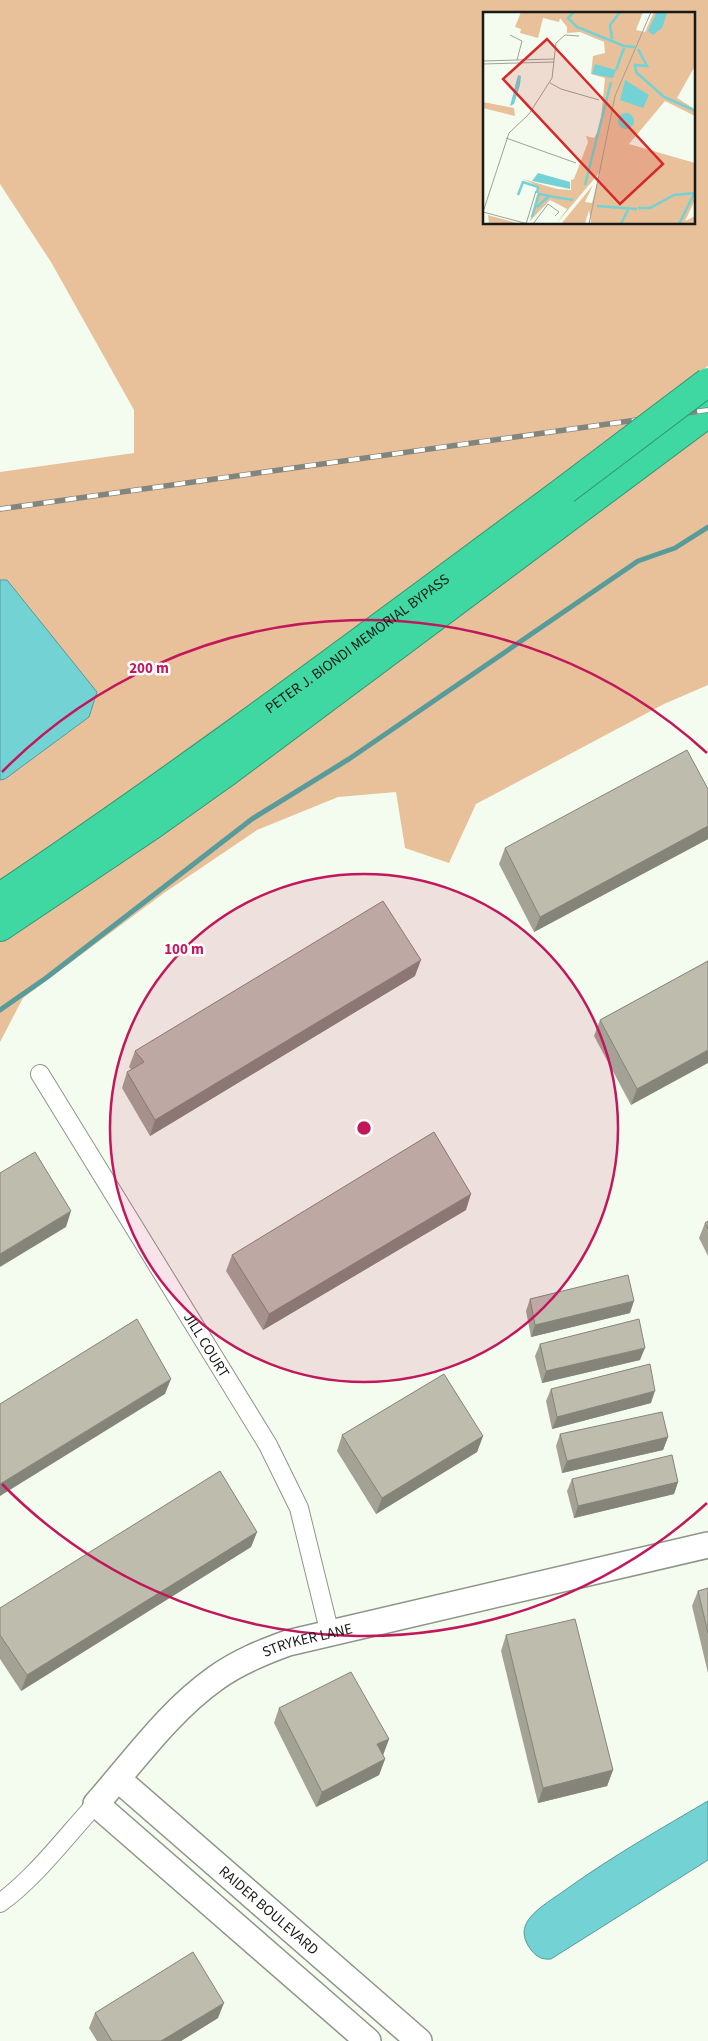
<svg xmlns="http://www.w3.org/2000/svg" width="708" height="2041" viewBox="0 0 708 2041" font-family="'Source Sans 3',sans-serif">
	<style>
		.green { fill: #e8c09a; fill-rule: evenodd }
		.water { fill: #73d2d4; stroke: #579b9b }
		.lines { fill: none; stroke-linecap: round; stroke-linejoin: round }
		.stream { stroke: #579b9b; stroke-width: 5 }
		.street-casing { stroke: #8e9589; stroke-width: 20 }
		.secondary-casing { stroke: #8e9589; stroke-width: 28 }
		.highway-casing { stroke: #329671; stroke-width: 30 }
		.street { stroke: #fff; stroke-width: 18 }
		.secondary { stroke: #fff; stroke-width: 25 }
		.highway { stroke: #40d8a2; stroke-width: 28 }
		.rail-casing { stroke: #81867d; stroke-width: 5.5 }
		.rail { stroke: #fff; stroke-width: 4; stroke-dasharray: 11; stroke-linecap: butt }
		.highway-bridge-casing { stroke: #329671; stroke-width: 30; stroke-linecap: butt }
		.highway-bridge { stroke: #40d8a2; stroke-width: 28 }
		.wall { fill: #a3a295 }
		.shaded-wall { fill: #858479 }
		.building { fill: #bebcad; stroke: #858479 }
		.ring { fill: none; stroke: #c2185b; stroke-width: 2.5 }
		.labels { text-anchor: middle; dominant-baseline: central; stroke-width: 5; stroke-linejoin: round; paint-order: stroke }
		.street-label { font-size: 15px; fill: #171a15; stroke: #fff }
		.inset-river { fill: none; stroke: #73d2d4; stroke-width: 2.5 }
		.inset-road { fill: none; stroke: #9ca298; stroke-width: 1 }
		.view { fill: #d62828; fill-opacity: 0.15; stroke: #d62828; stroke-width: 2.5 }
		.inset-edge { fill: none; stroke: #171a15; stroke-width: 2.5 }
		.centre { fill: #c2185b; stroke: #fff; stroke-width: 2.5 }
		.ring-label { font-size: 15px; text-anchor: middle; font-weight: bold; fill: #c2185b; stroke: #fff; stroke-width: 5; stroke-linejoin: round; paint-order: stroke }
	</style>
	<rect width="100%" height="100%" fill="#f4fcef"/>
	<path class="green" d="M0 0H708V366L605 443 708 429V685L664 704 476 804 449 863 405 848 396 792 338 797 257 830 164 893 23 998 0 1042V472L134 453V410L51 262 0 184ZM484 14H694V224H484Z"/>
	<g class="water">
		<polygon points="0,580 7,580 97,692 89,717 5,779 0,780"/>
		<path d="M708 1801V1860L551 1959C541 1960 535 1956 529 1947 523 1938 522 1928 529 1919 538 1907 556 1897 568 1888 613 1856 660 1829 708 1801Z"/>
	</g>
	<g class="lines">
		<polyline class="stream" points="0,1010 46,978 252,819 349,759 638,561 675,548 708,527"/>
		<defs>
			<g id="street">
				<path id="s1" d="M40 1074 268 1445 299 1508 330 1634"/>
				<path d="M0 1903C37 1876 65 1837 96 1804"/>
			</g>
			<g id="secondary">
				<path id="s2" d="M118 1779 419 2041"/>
				<path id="s3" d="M368 2041 96 1804C133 1762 169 1711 216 1678 238 1662 263 1652 288 1643L708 1545"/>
			</g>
			<g id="highway">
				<path id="s4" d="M0 897C193 768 378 628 565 490"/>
				<polyline points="0,927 152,825 228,771 708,413"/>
			</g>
		</defs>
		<use href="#street" class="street-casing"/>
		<use href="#secondary" class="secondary-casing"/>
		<use href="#highway" class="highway-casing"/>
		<use href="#street" class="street"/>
		<use href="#secondary" class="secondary"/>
		<use href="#highway" class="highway"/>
		<defs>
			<polyline id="rail" points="0,509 708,410"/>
		</defs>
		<use href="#rail" class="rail-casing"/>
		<use href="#rail" class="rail"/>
		<defs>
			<polyline id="highway-bridge" points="565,490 708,382"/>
		</defs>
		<use href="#highway-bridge" class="highway-bridge-casing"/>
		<use href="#highway-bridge" class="highway-bridge"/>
	</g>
	<g class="wall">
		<polygon points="708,789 708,839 534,932 499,864 505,848"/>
		<polygon points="708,961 631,1105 594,1036 600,1020"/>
		<polygon points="415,976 150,1136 122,1088 127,1072 132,1070 129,1067 135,1051"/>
		<polygon points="466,1210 263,1330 226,1271 232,1255"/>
		<polygon points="708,1221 708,1256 699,1238 705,1223"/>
		<polygon points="530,1299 630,1313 531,1337 526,1311"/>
		<polygon points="540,1344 640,1360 542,1383 535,1356"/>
		<polygon points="551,1389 651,1403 552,1429 546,1401"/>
		<polygon points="560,1434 668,1437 663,1450 562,1473 556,1446"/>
		<polygon points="342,1435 483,1436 477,1452 376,1514 337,1451"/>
		<polygon points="572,1479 678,1482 674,1494 574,1518 567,1491"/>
		<polygon points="257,1532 251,1547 21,1691 0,1659 0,1608"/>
		<polygon points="708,1588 708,1673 692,1606 698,1591"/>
		<polygon points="506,1635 613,1770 607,1786 538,1803 501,1651"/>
		<polygon points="279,1708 389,1739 383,1755 385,1759 379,1775 316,1807 274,1723"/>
		<polygon points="95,2013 218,2018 181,2041 97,2041 89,2028"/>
	</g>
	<g class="shaded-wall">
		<polygon points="708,826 708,839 534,932 540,917"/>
		<polygon points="421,960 415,976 150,1136 155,1120"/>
		<polygon points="708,1050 708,1063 631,1105 637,1089"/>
		<polygon points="471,1194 466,1210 263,1330 269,1314"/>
		<polygon points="71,1211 66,1227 0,1267 0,1254"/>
		<polygon points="634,1301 630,1313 531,1337 535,1325"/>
		<polygon points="645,1348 640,1360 542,1383 546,1371"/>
		<polygon points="171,1379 165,1394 0,1496 0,1484"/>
		<polygon points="655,1391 651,1403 552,1429 557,1417"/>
		<polygon points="483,1436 477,1452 376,1514 382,1498"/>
		<polygon points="668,1437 663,1450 562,1473 567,1461"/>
		<polygon points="678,1482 674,1494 574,1518 578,1506"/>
		<polygon points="257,1532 251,1547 21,1691 27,1675"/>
		<polygon points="389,1739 383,1755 371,1760 377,1744"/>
		<polygon points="385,1759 379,1775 316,1807 322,1792"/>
		<polygon points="613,1770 607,1786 538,1803 543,1788"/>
		<polygon points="224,2003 218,2018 181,2041 161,2041"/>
	</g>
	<g class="building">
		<polygon points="687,750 708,789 708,826 540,917 505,848"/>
		<polygon points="383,901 421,960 155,1120 127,1072 144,1062 135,1051"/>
		<polygon points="708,961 708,1050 637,1089 600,1020"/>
		<polygon points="434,1132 471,1194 269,1314 232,1255"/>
		<polygon points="35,1152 71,1211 0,1254 0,1173"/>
		<polygon points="708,1221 708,1229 705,1223"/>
		<polygon points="628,1275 634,1301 535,1325 530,1299"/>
		<polygon points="137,1319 171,1379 0,1484 0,1404"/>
		<polygon points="639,1319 645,1348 546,1371 540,1344"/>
		<polygon points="650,1364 655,1391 557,1417 551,1389"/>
		<polygon points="444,1374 483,1436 382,1498 342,1435"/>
		<polygon points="662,1412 668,1437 567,1461 560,1434"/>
		<polygon points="672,1455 678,1482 578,1506 572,1479"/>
		<polygon points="220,1471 257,1532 27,1675 0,1635 0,1608"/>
		<polygon points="708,1588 708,1633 698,1591"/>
		<polygon points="575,1619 613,1770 543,1788 506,1635"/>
		<polygon points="351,1672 389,1739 377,1744 385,1759 322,1792 279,1708"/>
		<polygon points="193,1952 224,2003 161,2041 112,2041 95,2013"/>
	</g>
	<circle cx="364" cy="1128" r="254" fill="#c2185b" fill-opacity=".12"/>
	<g class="ring">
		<circle cx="364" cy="1128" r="254"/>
		<path d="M707 1503A508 508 0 0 1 2 1484M2 772A508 508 0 0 1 707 753"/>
	</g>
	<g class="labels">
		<g class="street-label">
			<text stroke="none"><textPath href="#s4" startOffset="438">PETER J. BIONDI MEMORIAL BYPASS</textPath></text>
			<text stroke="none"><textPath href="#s1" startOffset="318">JILL COURT</textPath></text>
			<text stroke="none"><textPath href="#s3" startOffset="635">STRYKER LANE</textPath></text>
			<text stroke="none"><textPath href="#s2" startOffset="200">RAIDER BOULEVARD</textPath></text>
		</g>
	</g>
	<g transform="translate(483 12)">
		<rect width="212" height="212" fill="#f4fcef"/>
		<path d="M38 0H160L153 18 162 20 171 0H212V54L194 86 210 96 212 104 182 89 146 132 212 151V188L202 209 212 204V212H108L106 198 102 212H78L110 173 102 190 109 191 117 160 73 212 84 197 67 188 47 209 56 175 40 167 74 177 88 178V168L91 167 105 130 103 124 111 126 117 116 122 66 108 62 110 44 122 41 121 30 97 20 84 21V15L77 6 76 10 60 6 55 26 37 21 38 17 32 15ZM0 90 31 96 32 104 0 96ZM5 203 8 204 38 212H6Z" fill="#e8c09a"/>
		<path d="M174 0 184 1 179 16 170 23 165 19ZM112 52 133 58 130 66 109 62ZM35 63 38 64 37 73 31 92 27 94ZM142 68 166 83 160 96 137 88ZM135 109a8 8 0 1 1 16 0a8 8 0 1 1-16 0ZM55 161 87 170V177L49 169Z" fill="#73d2d4"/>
		<path class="inset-river" d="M91 0 85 6 94 15 141 34 152 35M129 27 127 13 137 0M155 37 164 54 152 53 153 60 181 85 213 99M133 58 141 36M102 173 128 70M35 183 40 170 55 175 54 181M114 194 154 197M54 195 66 184 90 188M155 196H167L191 183 213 181M49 205 56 182 66 184M138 212 145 198M196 212 211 182"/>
		<path class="inset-road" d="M27 23 39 29 34 48M0 49 71 47M0 52 71 50M67 71 78 77 116 88M23 126 93 151M0 200 26 121 46 102 69 66 73 31 82 23 96 24M0 200 45 212M43 212 53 179M50 212 65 192 76 200 72 204M106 212 132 84 168 0"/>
		<path class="view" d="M64 27 180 152 137 192 20 67Z"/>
		<rect width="212" height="212" class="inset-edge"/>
	</g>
	<circle cx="364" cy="1128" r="8" class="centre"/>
	<g class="ring-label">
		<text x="149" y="673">200 m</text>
		<text x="184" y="954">100 m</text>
	</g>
</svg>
